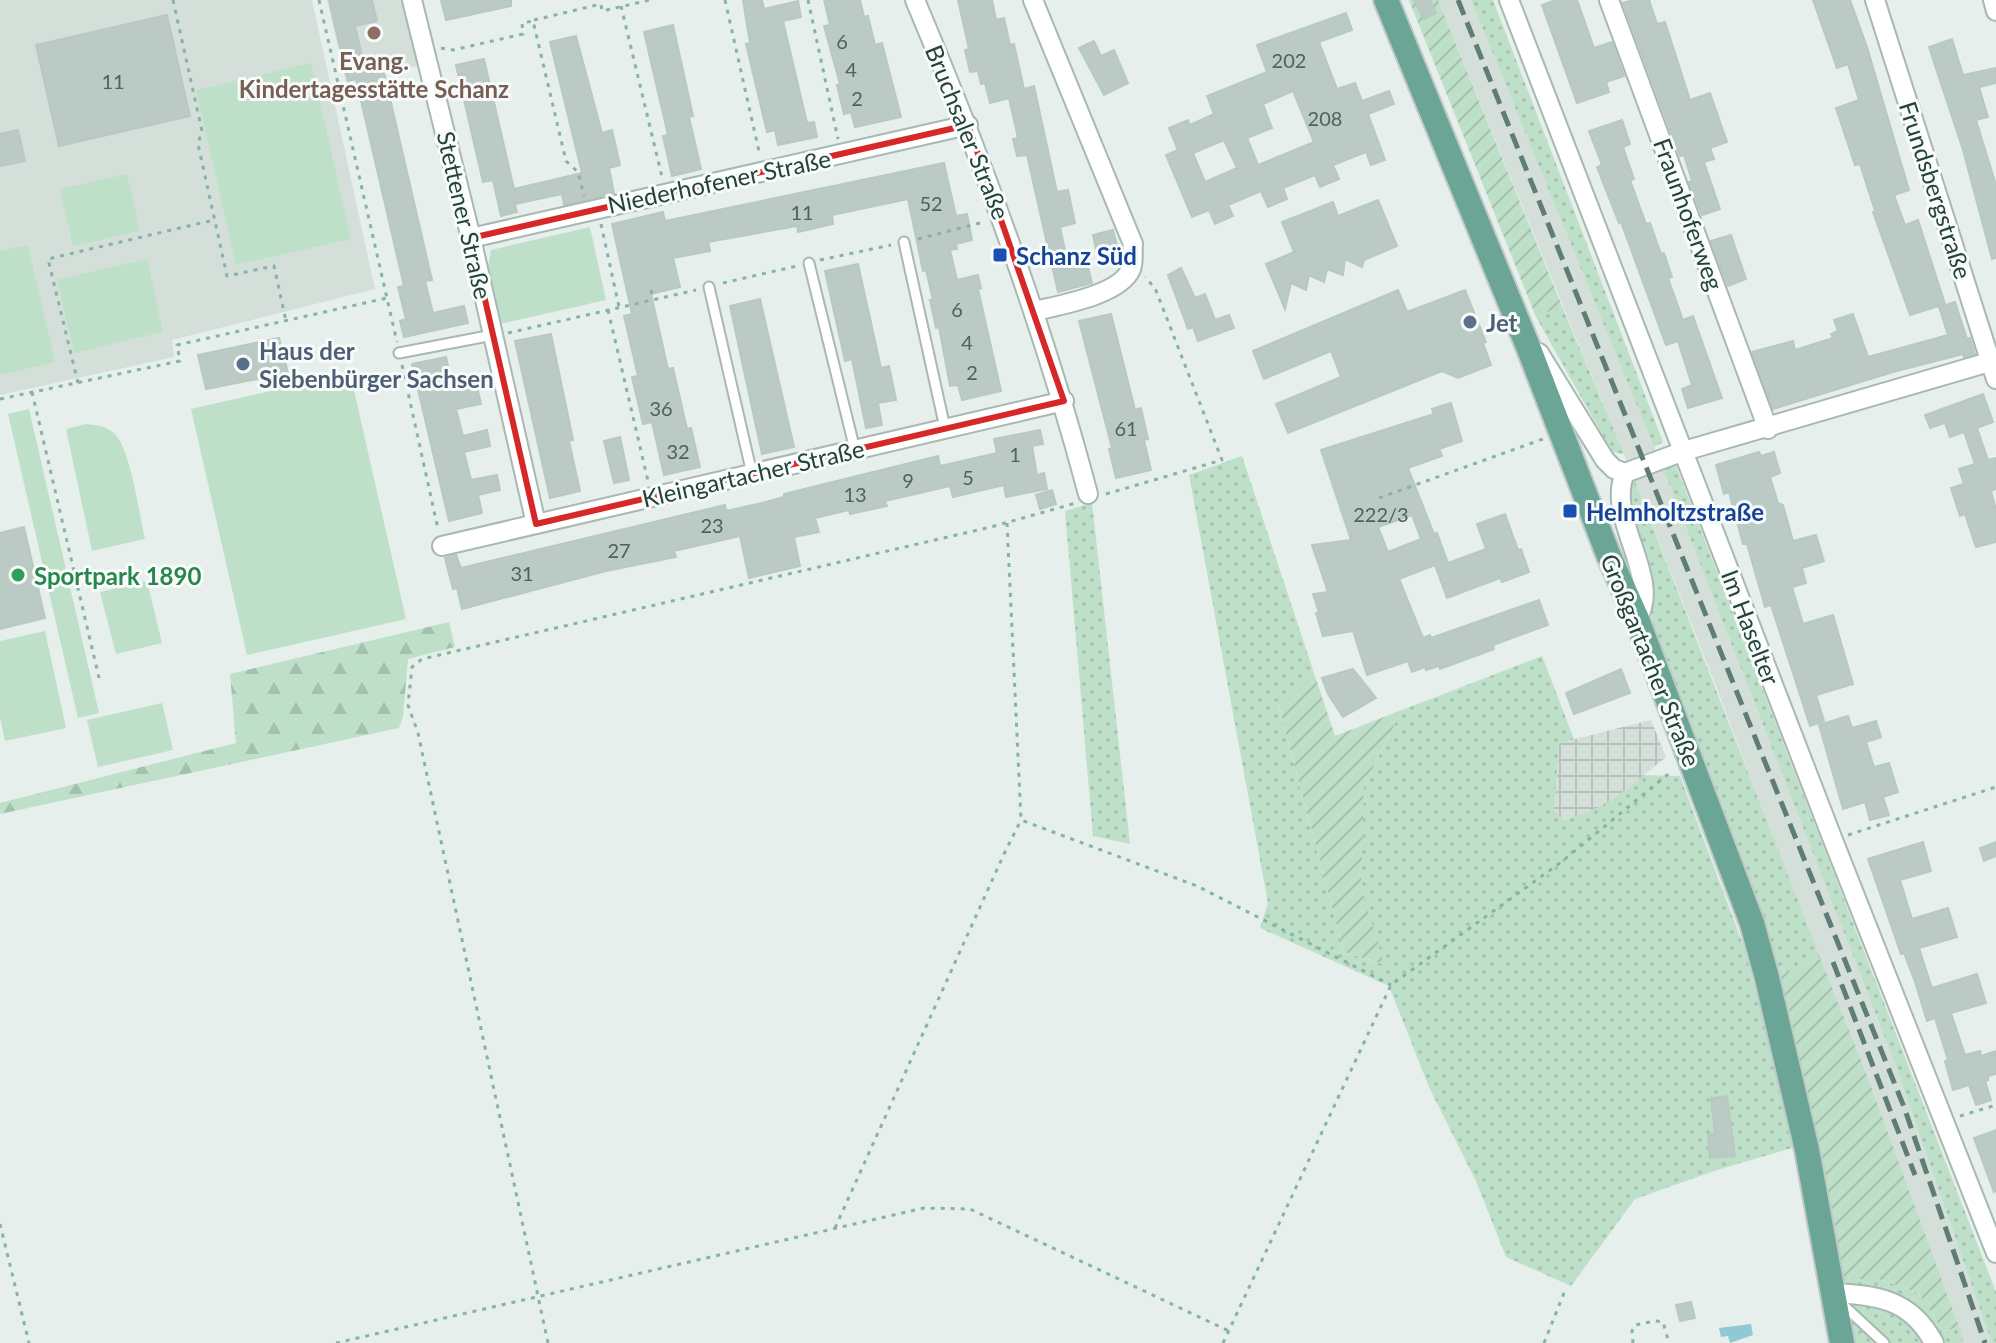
<svg xmlns="http://www.w3.org/2000/svg" width="1996" height="1343" viewBox="0 0 1996 1343" font-family="Lato,sans-serif">
	<style>
		.built { fill: #d4dfda }
		.industrial { fill: url(#industrial-grid) }
		.grass { fill: url(#grass-dots) }
		.forest { fill: url(#forest-firs) }
		.park { fill: #bfe0c8 }
		.garden { fill: url(#garden-furrows) }
		.water { fill: #8ec9d4 }
		.building { fill: #bbcac4; stroke: #b8c9c2; stroke-width: 2; fill-rule: evenodd }
		.lines { fill: none; stroke-linecap: round; stroke-linejoin: round }
		.service-casing { stroke: #a8b8b2; stroke-width: 13 }
		.minor-casing { stroke: #a8b8b2; stroke-width: 22 }
		.primary-casing { stroke: #c2cac8; stroke-width: 28 }
		.path { stroke: #86b3a5; stroke-width: 3; stroke-dasharray: 4 6; stroke-linecap: butt }
		.service { stroke: #fff; stroke-width: 9 }
		.minor { stroke: #fff; stroke-width: 18 }
		.primary { stroke: #6aa596; stroke-width: 24 }
		.rail { stroke: #5f7d75; stroke-width: 5; stroke-dasharray: 16 8; stroke-linecap: butt }
		.marked { fill: none; stroke: #d62828; stroke-width: 6; stroke-linejoin: round }
		.education-dot { fill: #8d6e63; stroke: #f7fbf9; stroke-width: 3 }
		.transit-dot { fill: #1a4fb4; stroke: #f7fbf9; stroke-width: 3 }
		.service-dot { fill: #5c6f8a; stroke: #f7fbf9; stroke-width: 3 }
		.leisure-dot { fill: #2e9e5b; stroke: #f7fbf9; stroke-width: 3 }
		.labels { text-anchor: middle; dominant-baseline: central; stroke-width: 6; stroke-linejoin: round; paint-order: stroke }
		.number-label { font-size: 20px; fill: #4a645c }
		.education-label { font-size: 24px; font-weight: bold; fill: #785e54; stroke: #f7fbf9 }
		.street-label { font-size: 24px; fill: #24423a; stroke: #f7fbf9 }
		.transit-label { font-size: 24px; font-weight: bold; fill: #164399; stroke: #f7fbf9; text-anchor: start }
		.service-label { font-size: 24px; font-weight: bold; fill: #4e5e75; stroke: #f7fbf9; text-anchor: start }
		.leisure-label { font-size: 24px; font-weight: bold; fill: #27864d; stroke: #f7fbf9; text-anchor: start }
	</style>
	<defs>
		<pattern id="industrial-grid" width="8" height="8" patternUnits="userSpaceOnUse" patternTransform="scale(2)"><rect width="8" height="8" fill="#d4dfda"/><path d="M0 4h8M4 0v8" fill="none" stroke="#b6c1bc"/></pattern>
		<pattern id="grass-dots" width="8" height="8" patternUnits="userSpaceOnUse" patternTransform="scale(2)"><rect width="8" height="8" fill="#bfe0c8"/><path d="M2 2h.1M6 6h.1" fill="none" stroke="#a4c1ad" stroke-width="1.8" stroke-linecap="round"/></pattern>
		<pattern id="forest-firs" width="22" height="20" patternUnits="userSpaceOnUse" patternTransform="scale(2)"><rect width="22" height="20" fill="#bfe0c8"/><path d="M5 1l3.5 6h-7zM16 11l3.5 6h-7z" fill="#a4c1ad"/></pattern>
		<pattern id="garden-furrows" width="10" height="10" patternUnits="userSpaceOnUse" patternTransform="scale(2)"><rect width="10" height="10" fill="#bfe0c8"/><path d="M-1 1l2-2M0 10L10 0M9 11l2-2" fill="none" stroke="#a4c1ad"/></pattern>
	</defs>
	<rect width="100%" height="100%" fill="#e6efeb"/>
	<g class="built">
		<polygon points="0,0 312,0 375,289 172,340 174,357 0,395"/>
		<polygon points="327,0 406,0 421,65 346,82"/>
		<polygon points="1438,0 1471,0 1662,466 1894,1061 1992,1343 1964,1343 1863,1065 1800,911 1719,694 1634,479"/>
	</g>
	<polygon class="industrial" points="1651,720 1666,757 1619,796 1595,811 1563,820 1554,810 1559,743"/>
	<g class="grass">
		<polygon points="1471,0 1493,0 1663,442 1654,447"/>
		<polygon points="1562,306 1624,454 1612,452 1536,317"/>
		<path d="M1242 456 1313 670 1278 704 1344 952 1383 964 1360 886 1364 785 1402 710 1542 656 1574 739 1559 744 1554 810 1563 820C1601 809 1614 800 1644 775L1680 776 1745 950 1786 1109 1792 1148 1717 1170 1635 1199 1571 1286 1506 1257 1476 1181 1429 1087 1389 986 1260 928 1268 903 1189 475Z"/>
		<polygon points="1662,466 1676,466 1996,1292 1996,1343 1992,1343 1894,1061"/>
		<polygon points="1634,479 1820,958 1778,976 1745,867 1658,643 1625,498 1627,483"/>
		<polygon points="1092,503 1130,844 1093,836 1065,511"/>
		<polygon points="1841,1279 1879,1279 1918,1293 1943,1331 1959,1327 1964,1343 1851,1343"/>
	</g>
	<polygon class="forest" points="449,622 455,647 408,659 403,717 399,728 0,814 0,803 236,743 230,674"/>
	<g class="park">
		<polygon points="311,63 351,239 236,265 196,90"/>
		<polygon points="127,174 140,231 73,246 60,189"/>
		<polygon points="590,227 606,300 500,324 488,268 491,250"/>
		<polygon points="28,245 55,362 0,375 0,251"/>
		<polygon points="147,259 163,332 74,353 57,280"/>
		<polygon points="350,373 406,619 247,655 191,409"/>
		<polygon points="29,409 99,713 78,718 8,414"/>
		<path d="M86 424C96 425 107 426 115 434 131 452 139 513 145 539L92 551 66 429Z"/>
		<polygon points="147,581 162,643 116,654 100,592"/>
		<polygon points="45,631 66,728 5,741 0,717 0,641"/>
		<polygon points="162,703 173,750 98,767 87,720"/>
	</g>
	<g class="garden">
		<polygon points="1409,0 1438,0 1562,306 1536,317"/>
		<polygon points="1313,670 1335,736 1402,710 1364,785 1361,886 1384,964 1344,952 1278,703"/>
		<polygon points="1820,958 1863,1065 1959,1327 1943,1331 1918,1293 1879,1279 1841,1279 1814,1124 1778,976"/>
	</g>
	<polygon class="water" points="1751,1324 1753,1335 1730,1343 1728,1336 1721,1337 1719,1328"/>
	<g class="building">
		<polygon points="329,0 372,0 377,21 355,26 365,68 382,64 432,280 425,281 433,313 464,306 468,323 404,337 400,321 406,319 398,287 404,286 356,79 348,81"/>
		<polygon points="441,0 511,0 511,6 446,20"/>
		<polygon points="743,0 762,0 764,9 798,1 801,17 783,21 807,123 814,122 817,137 778,145 775,130 767,132 746,44 750,43"/>
		<polygon points="824,0 860,0 864,17 868,16 875,45 882,43 901,117 855,127 851,112 844,114 837,85 840,84 824,26 830,25"/>
		<polygon points="958,0 992,0 996,20 1004,18 1010,45 1014,44 1024,89 1034,86 1057,192 1068,190 1075,223 1060,227 1066,255 1084,250 1092,283 1058,292 1027,155 1017,156 1013,139 1018,138 1009,98 990,103 985,83 981,84 978,71 970,72 965,50 969,49"/>
		<polygon points="1414,0 1430,0 1436,13 1424,19"/>
		<polygon points="1556,0 1577,0 1594,48 1612,42 1624,76 1606,82 1609,92 1577,103 1542,5"/>
		<polygon points="1633,0 1649,0 1657,24 1665,22 1690,100 1710,93 1727,142 1710,148 1714,159 1704,162 1720,209 1702,215 1689,182 1692,181 1684,155 1680,156 1623,3"/>
		<polygon points="1813,0 1850,0 1867,47 1909,190 1894,195 1905,225 1918,220 1945,304 1910,315 1873,212 1875,211 1860,164 1855,165 1836,108 1859,100 1854,84 1848,64 1837,68"/>
		<path d="M1346 13 1352 30 1319 42 1337 89 1355 83 1362 101 1389 91 1394 104 1368 114 1385 160 1371 165 1366 152 1333 165 1339 179 1320 187 1315 175 1283 188 1287 199 1268 207 1261 191 1228 205 1233 216 1215 224 1209 210 1192 217 1166 155 1178 150 1169 128 1188 120 1190 125 1214 114 1207 96 1267 72 1257 45ZM1293 91 1314 142 1258 165 1247 138 1272 128 1263 104ZM1224 140 1237 168 1205 182 1193 153Z"/>
		<polygon points="167,15 190,116 59,146 36,45"/>
		<polygon points="673,25 693,116 689,117 701,169 672,176 663,136 668,135 644,32"/>
		<polygon points="576,36 602,133 612,130 620,165 609,168 614,193 564,205 562,194 515,204 517,212 501,216 493,180 483,182 456,65 484,59 514,189 582,173 550,42"/>
		<polygon points="1952,39 1963,75 1996,68 1996,83 1979,87 1988,117 1976,120 1996,185 1996,258 1992,259 1963,150 1929,47"/>
		<polygon points="1094,41 1101,56 1114,50 1128,83 1104,95 1079,48"/>
		<polygon points="1622,120 1630,144 1623,147 1634,179 1630,180 1646,224 1650,223 1661,254 1664,253 1672,277 1668,278 1683,320 1693,316 1722,398 1688,408 1682,389 1692,385 1678,341 1666,345 1621,222 1619,223 1597,167 1602,165 1589,131"/>
		<polygon points="18,130 25,161 0,166 0,134"/>
		<polygon points="944,163 956,216 967,214 972,240 956,244 957,249 950,250 957,280 978,275 981,288 978,289 1001,391 962,400 958,385 950,386 939,327 936,328 930,300 933,300 926,270 923,271 908,199 832,215 833,224 798,232 797,226 708,242 710,251 673,258 680,287 651,294 668,369 673,368 687,429 691,428 700,467 664,475 652,422 643,424 632,377 638,376 624,316 632,314 612,224 663,212 665,221"/>
		<polygon points="1378,200 1397,246 1364,260 1362,267 1345,259 1343,275 1327,269 1324,282 1309,275 1306,290 1291,283 1285,309 1266,264 1294,252 1282,222 1333,202 1338,216"/>
		<polygon points="1113,230 1117,245 1096,250 1093,235"/>
		<polygon points="1731,235 1746,279 1728,286 1711,241"/>
		<polygon points="858,264 881,368 889,366 896,400 878,403 882,425 866,428 852,359 845,361 825,271"/>
		<polygon points="1181,268 1195,298 1205,294 1215,320 1229,315 1234,328 1198,341 1193,327 1188,329 1168,275"/>
		<polygon points="1398,290 1407,312 1465,290 1486,342 1483,343 1491,365 1458,378 1442,371 1288,433 1276,404 1341,377 1331,351 1264,379 1253,351"/>
		<polygon points="760,299 794,447 762,454 730,306"/>
		<polygon points="1955,302 1967,339 1970,338 1975,354 1964,357 1963,354 1893,372 1773,409 1752,352 1793,341 1795,350 1833,338 1831,334 1838,331 1834,320 1853,314 1868,357 1948,335 1939,307"/>
		<polygon points="1111,314 1135,410 1141,408 1148,439 1144,440 1151,470 1116,478 1109,449 1112,448 1079,321"/>
		<polygon points="551,334 573,440 569,441 580,491 550,498 515,341"/>
		<polygon points="279,338 288,373 206,389 198,355"/>
		<polygon points="446,357 454,392 477,387 481,404 456,409 463,436 487,430 490,446 464,452 471,480 497,475 500,490 478,495 482,513 449,521 412,364"/>
		<polygon points="1983,394 1993,422 1977,428 1988,460 1996,458 1996,489 1991,491 1996,509 1996,542 1976,547 1965,514 1960,516 1951,488 1964,484 1959,469 1975,464 1964,432 1950,437 1945,423 1930,428 1925,415"/>
		<path d="M1451 403 1462 441 1439 449 1442 456 1408 468 1434 534 1437 533 1448 563 1486 549 1477 524 1505 514 1518 550 1521 549 1529 572 1502 582 1500 578 1447 598 1435 565 1399 579 1423 638 1430 635 1431 638 1539 600 1548 625 1493 645 1494 649 1440 669 1439 666 1426 670 1425 667 1412 672 1408 661 1367 675 1353 631 1323 636 1316 613 1319 612 1313 594 1328 592 1312 545 1351 540 1321 450 1434 414 1432 409ZM1412 515 1421 539 1388 552 1378 527Z"/>
		<polygon points="1040,430 1043,444 1032,446 1037,475 1044,473 1047,489 1006,497 1004,485 953,497 950,486 885,501 887,506 850,514 849,510 815,518 819,532 794,537 800,566 749,578 740,536 674,551 676,557 606,571 462,609 457,588 453,589 445,558 456,555 461,568 725,505 726,511 762,503 784,497 784,494 938,456 940,466 997,453 994,439"/>
		<polygon points="620,437 629,480 614,483 604,441"/>
		<polygon points="1759,452 1761,456 1774,452 1780,473 1770,477 1778,503 1783,505 1793,541 1816,535 1824,561 1802,568 1806,583 1792,587 1803,624 1833,615 1853,684 1816,695 1824,721 1810,726 1771,605 1765,607 1747,544 1743,544 1729,492 1724,494 1716,465"/>
		<polygon points="1052,490 1056,504 1040,509 1036,495"/>
		<polygon points="24,527 45,618 0,629 0,533"/>
		<polygon points="1353,669 1376,698 1343,717 1328,694 1322,678"/>
		<polygon points="1621,669 1630,693 1574,714 1566,693"/>
		<polygon points="1848,716 1852,728 1876,721 1881,737 1866,742 1874,767 1889,763 1898,792 1883,797 1889,815 1870,820 1865,802 1843,809 1819,725"/>
		<polygon points="1923,842 1931,871 1900,880 1912,919 1948,908 1957,937 1919,948 1932,988 1977,974 1986,1003 1951,1013 1965,1055 1980,1051 1981,1056 1996,1051 1996,1074 1988,1076 1988,1080 1985,1081 1991,1100 1976,1105 1969,1085 1953,1090 1945,1061 1948,1060 1935,1018 1927,1021 1915,982 1904,953 1901,954 1868,859"/>
		<polygon points="1996,842 1996,856 1984,861 1980,848"/>
		<polygon points="1727,1096 1735,1156 1710,1158 1708,1135 1715,1134 1711,1098"/>
		<polygon points="1996,1130 1996,1191 1994,1192 1974,1138"/>
		<polygon points="1691,1302 1695,1318 1680,1321 1676,1305"/>
	</g>
	<g class="lines">
		<defs>
			<g id="service">
				<polyline points="904,242 945,428"/>
				<polyline points="809,263 855,450"/>
				<polyline points="709,287 752,474"/>
				<polyline points="399,353 493,335"/>
				<polyline points="1840,1302 1884,1343"/>
			</g>
			<g id="minor">
				<polyline points="412,0 471,238 536,524"/>
				<path d="M915 0C983 161 1043 324 1088 494"/>
				<path d="M1033 0 1133 244C1132 252 1134 263 1131 269 1120 295 1060 305 1035 311"/>
				<polyline points="1509,0 1833,840 1996,1253"/>
				<polyline points="1609,0 1768,429"/>
				<polyline points="1875,0 1996,379"/>
				<polyline points="1993,0 1996,11"/>
				<polyline points="471,238 968,125"/>
				<polyline points="1539,353 1605,460 1614,469 1625,473 1684,451 1996,360"/>
				<path d="M1625 473C1605 519 1663 578 1637 619"/>
				<polyline points="442,546 1064,401"/>
				<path d="M1831 1293C1877 1295 1911 1299 1934 1343"/>
			</g>
			<polyline id="primary" points="1386,0 1529,349 1608,554 1637,619 1752,923 1767,978 1807,1150 1842,1343"/>
		</defs>
		<use href="#service" class="service-casing"/>
		<use href="#minor" class="minor-casing"/>
		<use href="#primary" class="primary-casing"/>
		<g class="path">
			<polyline points="173,0 202,131 198,144 227,276 274,266 286,321"/>
			<polyline points="319,0 397,342"/>
			<polyline points="725,0 760,156"/>
			<polyline points="808,0 838,139"/>
			<polyline points="621,6 662,177"/>
			<polyline points="534,20 601,4 602,11 650,0"/>
			<polyline points="441,48 453,50 523,34 522,23 533,21 566,161 578,172 584,196"/>
			<polyline points="601,224 619,307"/>
			<polyline points="918,239 984,222"/>
			<polyline points="820,260 891,245"/>
			<polyline points="723,283 797,266"/>
			<polyline points="651,290 653,299"/>
			<polyline points="608,310 648,481"/>
			<polyline points="508,333 696,290"/>
			<polyline points="402,365 438,529"/>
			<polyline points="78,383 48,259 214,220"/>
			<polyline points="32,392 99,678"/>
			<polyline points="0,399 180,361 177,345 387,298"/>
			<polyline points="1106,494 1222,460 1155,288 1145,277"/>
			<polyline points="1379,498 1543,439"/>
			<polyline points="1007,523 1021,820 1197,886 1391,985"/>
			<polyline points="1848,835 1996,787"/>
			<polyline points="1960,1116 1996,1105"/>
			<polyline points="0,1224 29,1343"/>
			<polyline points="835,1228 1004,854 1021,820"/>
			<polyline points="336,1343 924,1208 970,1209 1229,1331"/>
			<polyline points="548,1343 418,733 408,705 412,667 422,659 991,527 1076,503"/>
			<polyline points="1223,1343 1391,985 1560,863 1672,771"/>
			<polyline points="1544,1343 1566,1288"/>
			<polyline points="1633,1343 1632,1331 1635,1325 1655,1321 1663,1322 1669,1343"/>
		</g>
		<use href="#service" class="service"/>
		<use href="#minor" class="minor"/>
		<use href="#primary" class="primary"/>
		<g class="rail">
			<polyline points="1458,0 1904,1107 1985,1343"/>
			<polyline points="1833,962 1915,1175"/>
		</g>
	</g>
	<path class="marked" d="M968 125 1064 401 536 524 471 238Z"/>
	<circle class="education-dot" cx="374" cy="33" r="8"/>
	<g class="transit-dot">
		<rect x="992" y="247" width="16" height="16" rx="4"/>
		<rect x="1562" y="503" width="16" height="16" rx="4"/>
	</g>
	<g class="service-dot">
		<circle cx="1470" cy="322" r="8"/>
		<circle cx="243" cy="364" r="8"/>
	</g>
	<circle class="leisure-dot" cx="18" cy="575" r="8"/>
	<g class="labels">
		<g class="number-label">
			<text x="842" y="41">6</text>
			<text x="1289" y="60">202</text>
			<text x="851" y="69">4</text>
			<text x="113" y="81">11</text>
			<text x="857" y="98">2</text>
			<text x="1325" y="118">208</text>
			<text x="931" y="203">52</text>
			<text x="802" y="212">11</text>
			<text x="957" y="309">6</text>
			<text x="967" y="342">4</text>
			<text x="972" y="372">2</text>
			<text x="661" y="408">36</text>
			<text x="1126" y="428">61</text>
			<text x="678" y="451">32</text>
			<text x="1015" y="454">1</text>
			<text x="968" y="477">5</text>
			<text x="908" y="480">9</text>
			<text x="855" y="494">13</text>
			<text x="1381" y="514">222/3</text>
			<text x="712" y="525">23</text>
			<text x="619" y="550">27</text>
			<text x="522" y="573">31</text>
		</g>
		<g class="education-label">
			<text x="374" y="60">Evang.<tspan x="374" dy="28">Kindertagesstätte Schanz</tspan></text>
		</g>
		<g class="street-label">
			<text transform="translate(968 132) rotate(68)">Bruchsaler Straße</text>
			<text transform="translate(719 181) rotate(-12)">Niederhofener Straße</text>
			<text transform="translate(1936 190) rotate(72)">Frundsbergstraße</text>
			<text transform="translate(1689 214) rotate(70)">Fraunhoferweg</text>
			<text transform="translate(465 215) rotate(77)">Stettener Straße</text>
			<text transform="translate(753 473) rotate(-13)">Kleingartacher Straße</text>
			<text transform="translate(1751 627) rotate(69)">Im Haselter</text>
			<text transform="translate(1651 660) rotate(68)">Großgartacher Straße</text>
		</g>
		<g class="transit-label">
			<text x="1016" y="255">Schanz Süd</text>
			<text x="1586" y="511">Helmholtzstraße</text>
		</g>
		<g class="service-label">
			<text x="1486" y="322">Jet</text>
			<text x="259" y="350">Haus der<tspan x="259" dy="28">Siebenbürger Sachsen</tspan></text>
		</g>
		<g class="leisure-label">
			<text x="34" y="575">Sportpark 1890</text>
		</g>
	</g>
</svg>
